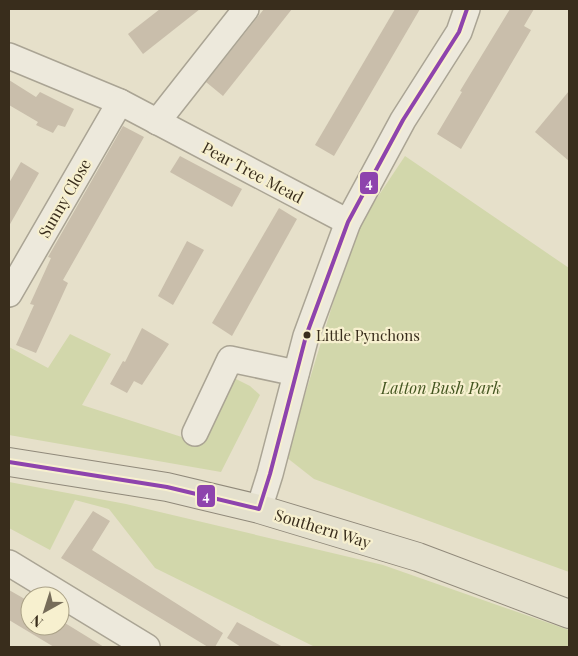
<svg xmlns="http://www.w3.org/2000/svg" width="578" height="656" viewBox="0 0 578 656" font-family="'Playfair Display',serif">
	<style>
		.green { fill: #d2d7ab }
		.building { fill: #c9beab }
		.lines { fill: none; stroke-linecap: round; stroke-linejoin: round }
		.minor-casing { stroke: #aaa494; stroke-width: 28 }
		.primary-casing { stroke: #90897a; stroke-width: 30 }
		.minor { stroke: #ede9dc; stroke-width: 25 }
		.primary { stroke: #e4e0cd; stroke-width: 28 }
		.bus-1-casing { stroke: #f7f0cf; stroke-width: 8 }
		.bus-1 { stroke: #8e44ad; stroke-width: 4 }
		.bus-dot { fill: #392d1c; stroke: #f7f0cf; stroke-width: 2 }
		.labels { text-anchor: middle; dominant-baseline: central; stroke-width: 4.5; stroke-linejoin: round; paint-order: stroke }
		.bus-label { font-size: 15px; fill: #392d1c; stroke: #f7f0cf; text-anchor: start }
		.street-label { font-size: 16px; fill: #392d1c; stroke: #f7f0cf }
		.park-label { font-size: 16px; font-style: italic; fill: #445621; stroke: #f7f0cf }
		.line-badge { stroke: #f7f0cf; stroke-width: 2 }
		.badge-label { font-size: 14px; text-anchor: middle; font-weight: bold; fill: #fff }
	</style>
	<rect width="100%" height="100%" fill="#e6e0ca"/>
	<g class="green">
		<polygon points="405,156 569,268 569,572 314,479 286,457 355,231"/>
		<polygon points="70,334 111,354 82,405 188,439 234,378 250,386 260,395 221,472 9,435 9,347 48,368"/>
		<polygon points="9,482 126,504 383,565 569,630 569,647 315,647 155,568 109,509 75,500 50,550 9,528"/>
	</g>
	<g class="building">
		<polygon points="160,9 200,9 143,54 128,34"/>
		<polygon points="264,9 292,9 223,96 206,82"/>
		<polygon points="395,9 420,9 334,156 315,145"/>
		<polygon points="510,9 534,9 524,26 531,30 461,149 437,134 462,92 460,91"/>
		<polygon points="9,80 36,97 40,92 74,109 65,127 58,125 53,133 36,125 38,122 9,105"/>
		<polygon points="569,91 569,161 535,132"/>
		<polygon points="123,126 144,137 63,280 68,283 36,353 16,345 34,305 30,304 51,258 48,257"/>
		<polygon points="180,156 242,189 232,207 170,172"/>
		<polygon points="21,162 39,173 9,226 9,183"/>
		<polygon points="279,208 297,219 232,336 212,323"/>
		<polygon points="187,241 204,250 173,305 158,296"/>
		<polygon points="142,328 169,344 142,385 134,381 127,393 110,384 123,361 125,362"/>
		<polygon points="93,511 110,521 92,550 223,633 215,647 208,647 61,558"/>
		<polygon points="9,590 30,602 30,626 60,626 60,620 104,647 54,647 9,620"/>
		<polygon points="237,622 283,647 241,647 227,638"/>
	</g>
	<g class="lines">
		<defs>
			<g id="minor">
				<polyline points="9,56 120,102 348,222"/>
				<polyline points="157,122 246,9"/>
				<polyline points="9,294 120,102"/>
				<polyline points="195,433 230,359 296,373"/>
				<polyline points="259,509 270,474 306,336 348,222 403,120 459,32 467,9"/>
				<polyline points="9,563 147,647"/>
			</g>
			<polyline id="primary" points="9,462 167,487 259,509 418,557 569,614"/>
		</defs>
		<use href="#minor" class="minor-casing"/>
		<use href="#primary" class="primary-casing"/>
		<use href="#minor" class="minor"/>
		<use href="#primary" class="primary"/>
		<defs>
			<polyline id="bus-1" points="9,462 167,487 259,509 270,474 306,336 348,222 403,120 459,32 467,9"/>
		</defs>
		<use href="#bus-1" class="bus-1-casing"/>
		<use href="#bus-1" class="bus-1"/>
	</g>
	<circle class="bus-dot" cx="307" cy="335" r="4.5"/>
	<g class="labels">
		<g class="bus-label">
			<text x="316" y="335">Little Pynchons</text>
		</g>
		<g class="street-label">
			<text transform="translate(253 172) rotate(28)">Pear Tree Mead</text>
			<text transform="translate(64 198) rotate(-60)">Sunny Close</text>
			<text transform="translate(323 528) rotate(17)">Southern Way</text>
		</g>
		<g class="park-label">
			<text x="441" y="387">Latton Bush Park</text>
		</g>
	</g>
	<g class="line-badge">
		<rect x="359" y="171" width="20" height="24" rx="5" fill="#8e44ad"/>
		<rect x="196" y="484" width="20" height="24" rx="5" fill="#8e44ad"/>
	</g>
	<g class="badge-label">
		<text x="369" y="188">4</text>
		<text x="206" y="501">4</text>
	</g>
	<rect width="578" height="656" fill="none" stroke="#392d1c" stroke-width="20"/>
	<g transform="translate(45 611) rotate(219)"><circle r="24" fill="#f7f0cf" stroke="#aba287"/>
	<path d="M0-4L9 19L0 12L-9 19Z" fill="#766c59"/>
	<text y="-8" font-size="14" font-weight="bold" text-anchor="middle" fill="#392d1c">N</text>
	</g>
</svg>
